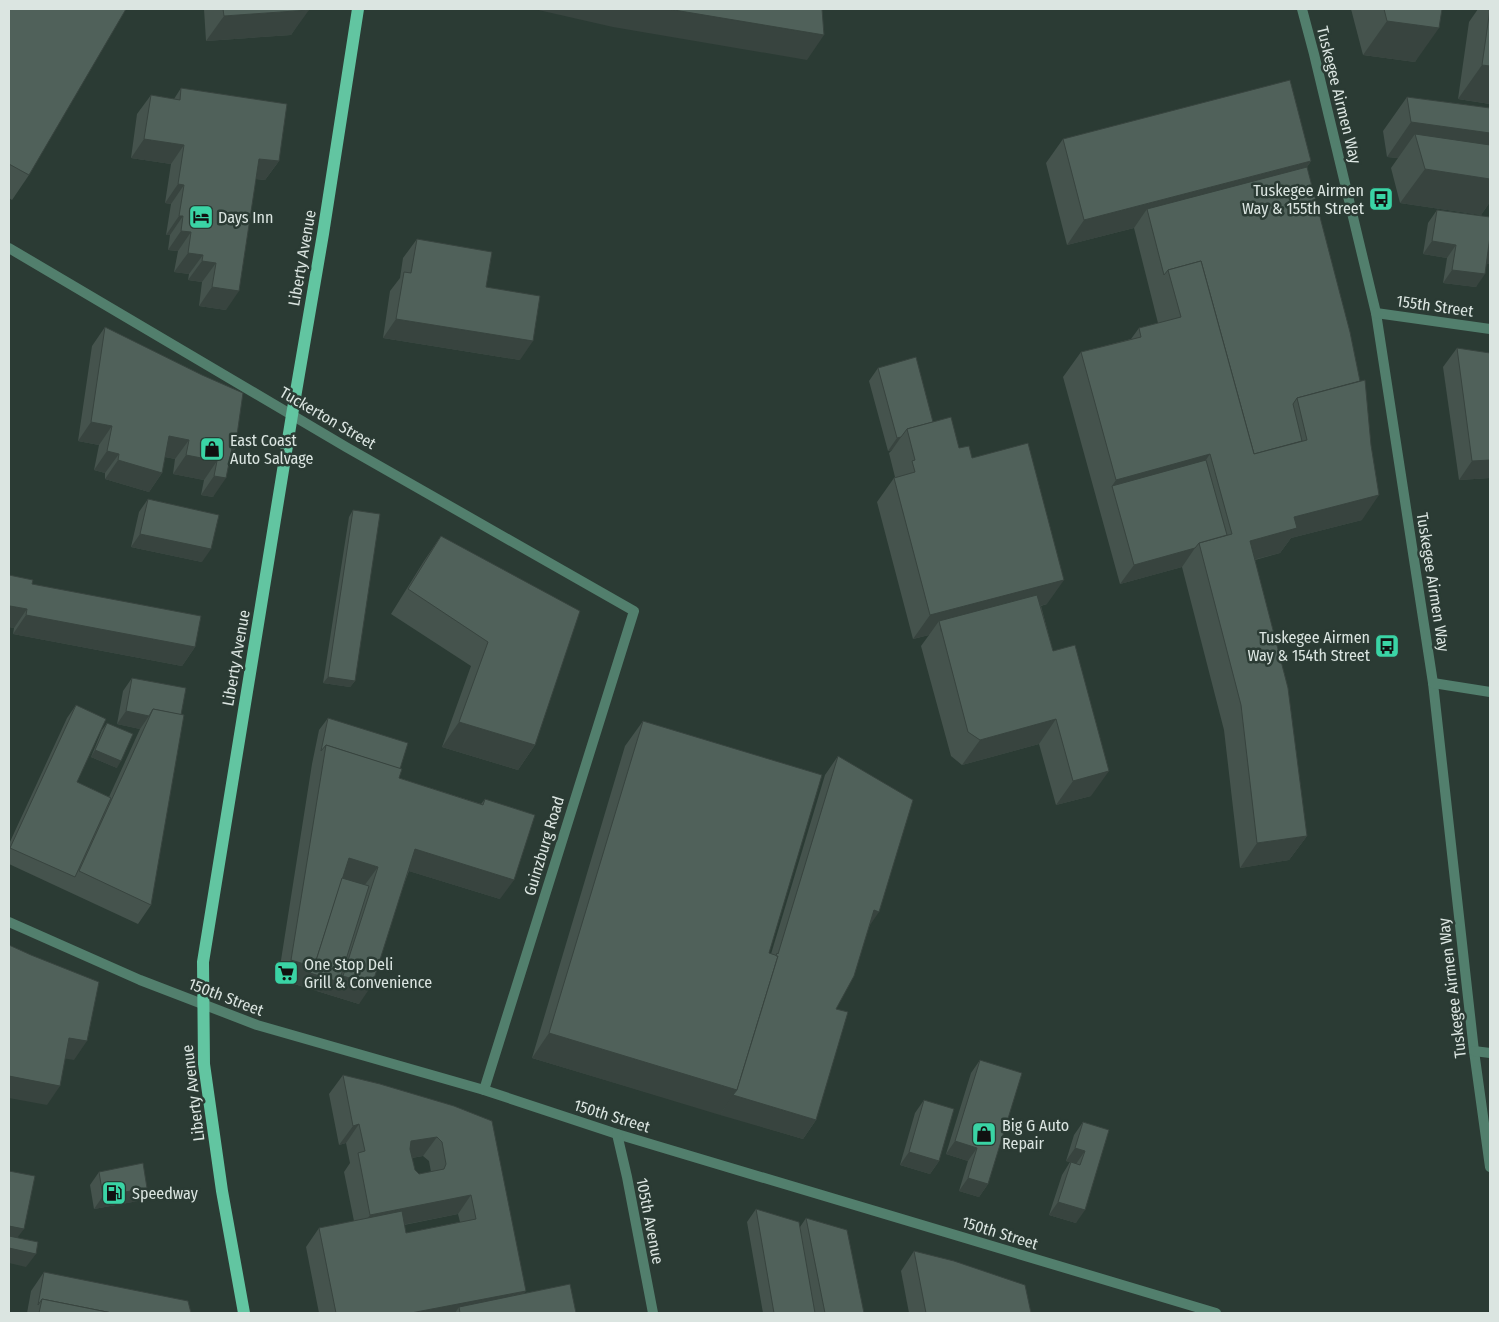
<svg xmlns="http://www.w3.org/2000/svg" width="1499" height="1322" viewBox="0 0 1499 1322" font-family="'Fira Sans Condensed',sans-serif">
	<style>
		.lines { fill: none; stroke-linecap: round; stroke-linejoin: round }
		.minor { stroke: #527f6d; stroke-width: 10 }
		.primary { stroke: #62c5a1; stroke-width: 12 }
		.wall { fill: #45534d; fill-rule: evenodd }
		.shaded-wall { fill: #38443f }
		.building { fill: #50615a; stroke: #38443f; fill-rule: evenodd }
		.labels { text-anchor: middle; dominant-baseline: central; stroke-width: 5; stroke-linejoin: round; paint-order: stroke }
		.street-label { font-size: 16px; fill: #dbe5e1; stroke: #2b3b34 }
		.poi-label { font-size: 16px; fill: #dbe5e1; stroke: #2b3b34; text-anchor: start }
	</style>
	<rect width="100%" height="100%" fill="#2b3b34"/>
	<g class="lines">
		<g class="minor">
			<polyline points="1302,9 1314,54 1376,313 1433,683 1474,1051 1490,1167"/>
			<polyline points="9,248 346,447 634,611 484,1090"/>
			<polyline points="1376,313 1490,329"/>
			<polyline points="1433,683 1490,692"/>
			<polyline points="9,922 140,980 257,1025 484,1090 617,1134 1216,1313"/>
			<polyline points="1474,1051 1490,1053"/>
			<polyline points="617,1134 627,1177 653,1313"/>
		</g>
		<polyline class="primary" points="244,1313 222,1191 204,1064 203,962 292,415 323,234 358,9"/>
	</g>
	<g class="wall">
		<polygon points="9,9 29,175 12,200 9,198"/>
		<polygon points="204,9 308,9 291,35 206,41"/>
		<polygon points="1351,9 1442,9 1415,62 1363,55"/>
		<polygon points="1478,9 1490,9 1490,104 1458,99 1469,22"/>
		<polygon points="181,88 279,161 265,180 256,179 226,310 199,306 202,282 188,280 189,274 174,272 178,251 168,250 170,235 166,235 171,204 165,203 171,164 131,158 137,114 151,95 174,99"/>
		<polygon points="1407,97 1490,108 1490,202 1481,215 1400,203 1391,168 1398,158 1387,157 1383,131"/>
		<polygon points="1063,139 1311,161 1307,167 1362,520 1291,538 1280,553 1255,560 1307,836 1289,860 1240,868 1224,730 1182,567 1120,584 1063,377 1081,352 1131,339 1139,328 1158,323 1134,228 1067,245 1046,163"/>
		<polygon points="1437,210 1490,217 1490,264 1486,263 1476,287 1443,283 1447,258 1423,254 1428,223"/>
		<polygon points="417,239 486,287 520,360 383,338 390,291 400,278 403,258"/>
		<polygon points="105,327 235,449 230,456 213,497 201,495 204,480 173,474 175,459 165,457 162,473 149,492 105,479 105,473 94,470 99,445 78,441 92,346"/>
		<polygon points="1457,348 1490,478 1459,480 1443,367"/>
		<polygon points="878,368 959,448 972,458 1047,604 1041,606 1091,796 1056,805 1039,744 962,765 951,756 921,646 929,635 913,639 877,502 894,478 895,477 889,453 892,450 888,451 869,381"/>
		<polygon points="148,499 202,562 131,547 139,512"/>
		<polygon points="353,510 355,681 350,687 323,683 349,517"/>
		<polygon points="441,536 535,745 518,770 442,747 471,666 391,614 424,561"/>
		<polygon points="9,575 32,584 195,647 182,666 13,634 14,628 9,627"/>
		<polygon points="132,678 181,715 151,905 138,924 9,864 9,844 67,718 76,705 77,782 109,797 140,729 117,724 123,691"/>
		<polygon points="328,718 400,769 399,778 481,804 485,799 500,899 409,871 359,1004 278,979 312,764 319,730"/>
		<polygon points="643,721 769,953 771,954 825,775 838,756 870,925 836,1009 816,1120 803,1139 532,1058 625,746"/>
		<polygon points="107,723 117,768 91,757 102,730"/>
		<polygon points="980,1060 988,1184 979,1197 959,1191 968,1161 946,1154 971,1073"/>
		<path d="M343 1075 454 1106 524 1293 576 1313H319L306 1247 319 1228 354 1221 344 1172 350 1163 346 1143 339 1145 329 1094ZM423 1156 429 1161 431 1172 419 1174 415 1170 412 1158ZM458 1214 460 1222 406 1233 404 1225Z"/>
		<polygon points="924,1100 939,1161 930,1174 900,1165 915,1113"/>
		<polygon points="1083,1122 1109,1130 1076,1223 1049,1215 1062,1175 1070,1162 1066,1161 1074,1135"/>
		<polygon points="99,1172 147,1188 138,1201 94,1209 90,1185"/>
		<polygon points="756,1209 800,1227 806,1218 864,1313 763,1313 747,1222"/>
		<polygon points="914,1251 1031,1313 909,1313 901,1271"/>
		<polygon points="44,1272 191,1313 27,1313 31,1291"/>
	</g>
	<g class="shaded-wall">
		<polygon points="534,9 668,9 824,35 807,60 613,27"/>
		<polygon points="309,10 291,35 206,41 224,16"/>
		<polygon points="1387,21 1439,28 1415,62 1363,55"/>
		<polygon points="1482,65 1490,66 1490,104 1458,99"/>
		<polygon points="1411,122 1490,133 1490,166 1415,134 1398,158 1387,157"/>
		<polygon points="144,139 184,145 171,164 131,158"/>
		<polygon points="259,159 279,161 265,180 246,178"/>
		<polygon points="1311,161 1294,186 1147,209 1134,228 1067,245 1084,220"/>
		<polygon points="1425,169 1490,179 1490,202 1481,215 1400,203"/>
		<polygon points="178,184 184,185 171,204 165,203"/>
		<polygon points="179,216 183,216 170,235 166,235"/>
		<polygon points="181,231 191,232 178,251 168,250"/>
		<polygon points="1432,241 1456,245 1447,258 1423,254"/>
		<polygon points="1490,246 1490,264 1479,262"/>
		<polygon points="188,253 203,255 189,274 174,272"/>
		<polygon points="202,261 216,263 202,282 188,280"/>
		<polygon points="1452,270 1485,274 1476,287 1443,283"/>
		<polygon points="212,287 239,291 226,310 199,306"/>
		<polygon points="396,319 533,341 520,360 383,338"/>
		<polygon points="91,422 112,426 99,445 78,441"/>
		<polygon points="169,436 189,440 175,459 155,455"/>
		<polygon points="901,437 892,450 888,451 897,438"/>
		<polygon points="232,448 235,449 222,468"/>
		<polygon points="107,451 119,454 105,473 94,470"/>
		<polygon points="1210,454 1193,479 1112,486 1116,480"/>
		<polygon points="186,455 217,461 204,480 173,474"/>
		<polygon points="118,460 162,473 149,492 105,479"/>
		<polygon points="1490,460 1490,478 1459,480 1472,461"/>
		<polygon points="214,476 226,478 213,497 201,495"/>
		<polygon points="1379,495 1362,520 1291,538 1280,553 1233,565 1250,541 1294,517"/>
		<polygon points="140,534 211,549 202,562 131,547"/>
		<polygon points="1195,548 1182,567 1120,584 1134,565"/>
		<polygon points="1064,580 1047,604 941,632 939,621 929,635 913,639 930,615"/>
		<polygon points="10,606 27,609 14,628 9,627 9,607"/>
		<polygon points="26,615 195,647 182,666 13,634"/>
		<polygon points="328,677 355,681 350,687 323,683"/>
		<polygon points="126,711 149,716 140,729 117,724"/>
		<polygon points="1056,719 1039,744 962,765 980,740"/>
		<polygon points="459,722 535,745 518,770 442,747"/>
		<polygon points="95,750 121,761 117,768 91,757"/>
		<polygon points="1109,771 1091,796 1056,805 1073,781"/>
		<polygon points="1307,836 1289,860 1240,868 1257,843"/>
		<polygon points="415,849 514,880 500,899 402,869"/>
		<polygon points="349,858 378,867 364,886 335,877"/>
		<polygon points="874,910 879,912 866,931"/>
		<polygon points="291,960 314,967 339,982 343,976 372,985 359,1004 278,979"/>
		<polygon points="549,1033 737,1090 720,1115 532,1058"/>
		<polygon points="69,1038 87,1041 74,1060 56,1057"/>
		<polygon points="9,1076 60,1086 47,1105 9,1098"/>
		<polygon points="733,1095 816,1120 803,1139 720,1115"/>
		<polygon points="359,1124 346,1143 339,1145 353,1126"/>
		<polygon points="437,1137 423,1156 398,1160 411,1141"/>
		<polygon points="955,1141 977,1148 968,1161 946,1154"/>
		<polygon points="1075,1148 1085,1151 1076,1164 1066,1161"/>
		<polygon points="909,1152 939,1161 930,1174 900,1165"/>
		<polygon points="968,1178 988,1184 979,1197 959,1191"/>
		<polygon points="147,1188 138,1201 94,1209 103,1196"/>
		<polygon points="471,1195 458,1214 356,1234 370,1215"/>
		<polygon points="1058,1202 1085,1210 1076,1223 1049,1215"/>
		<polygon points="9,1226 24,1229 14,1242 9,1241"/>
		<polygon points="9,1248 36,1254 26,1267 9,1263"/>
		<polygon points="526,1291 513,1310 459,1307 455,1313 411,1313"/>
	</g>
	<g class="building">
		<polygon points="9,9 126,9 29,175 9,164"/>
		<polygon points="223,9 308,9 309,10 224,16"/>
		<polygon points="668,9 822,9 824,35"/>
		<polygon points="1384,9 1442,9 1439,28 1387,21"/>
		<polygon points="1490,9 1490,66 1482,65"/>
		<polygon points="1290,80 1311,161 1084,220 1063,139"/>
		<polygon points="181,88 287,104 279,161 259,159 239,291 212,287 216,263 202,261 203,255 188,253 191,232 181,231 183,216 179,216 184,185 178,184 184,145 144,139 151,95 180,100"/>
		<polygon points="1407,97 1490,108 1490,133 1411,122"/>
		<polygon points="1415,134 1490,145 1490,179 1425,169"/>
		<polygon points="1307,167 1350,332 1360,381 1297,398 1293,404 1302,441 1254,454 1201,261 1168,270 1164,275 1147,209"/>
		<polygon points="1437,210 1490,217 1490,236 1485,274 1452,270 1456,245 1432,241"/>
		<polygon points="417,239 492,252 486,287 540,296 533,341 396,319 404,272 411,273"/>
		<polygon points="1201,261 1254,454 1307,440 1297,398 1365,380 1371,445 1379,495 1294,517 1297,528 1250,541 1288,688 1307,836 1257,843 1241,705 1199,543 1232,534 1210,454 1116,480 1081,352 1141,337 1139,328 1181,317 1168,270"/>
		<polygon points="105,327 202,375 243,393 235,449 232,448 226,478 214,476 217,461 186,455 189,440 169,436 162,473 118,460 119,454 107,451 112,426 91,422"/>
		<polygon points="1457,348 1490,353 1490,460 1472,461"/>
		<polygon points="916,357 933,422 907,429 901,437 897,438 878,368"/>
		<polygon points="951,417 959,448 969,446 972,458 1028,443 1064,580 930,615 894,478 915,472 912,461 915,460 907,429"/>
		<polygon points="1206,460 1227,535 1199,543 1195,548 1134,565 1112,486"/>
		<polygon points="148,499 219,515 211,549 140,534"/>
		<polygon points="353,510 380,514 355,681 328,677"/>
		<polygon points="441,536 580,611 535,745 459,722 488,642 408,589"/>
		<polygon points="9,575 33,580 32,584 201,616 195,647 26,615 27,609 10,606 9,611"/>
		<polygon points="1037,595 1053,651 1075,645 1109,771 1073,781 1056,719 980,740 968,732 939,621"/>
		<polygon points="132,678 186,688 181,715 153,709 149,716 126,711"/>
		<polygon points="76,705 106,719 77,782 111,798 75,877 10,848"/>
		<polygon points="153,709 184,715 151,905 79,871"/>
		<polygon points="328,718 408,743 400,769 326,745 321,751"/>
		<polygon points="643,721 822,775 769,953 778,956 737,1090 549,1033"/>
		<polygon points="107,723 133,734 121,761 95,750"/>
		<polygon points="326,745 402,769 399,778 483,805 485,799 535,815 514,880 415,849 372,985 343,976 378,867 349,858 314,967 291,960"/>
		<polygon points="838,756 913,800 879,912 874,910 854,976 836,1009 848,1012 816,1120 733,1095 737,1090 778,956 776,956 777,953 778,954"/>
		<polygon points="342,878 369,886 339,982 310,973 314,967"/>
		<polygon points="9,945 31,955 99,982 87,1041 69,1038 60,1086 9,1076"/>
		<polygon points="980,1060 1022,1073 988,1184 968,1178 977,1148 955,1141"/>
		<path d="M343 1075 380 1084 454 1106 492 1121 526 1291 411 1313H336L319 1228 402 1211 406 1233 476 1219 471 1195 370 1215 358 1153 365 1151 359 1124 353 1126ZM437 1137 442 1142 446 1164 444 1169 419 1174 415 1170 410 1149 411 1141Z"/>
		<polygon points="924,1100 954,1109 939,1161 909,1152"/>
		<polygon points="1083,1122 1109,1130 1085,1210 1058,1202 1071,1162 1080,1165 1085,1151 1075,1148"/>
		<polygon points="143,1163 147,1188 103,1196 99,1172"/>
		<polygon points="9,1171 35,1176 24,1229 9,1226"/>
		<polygon points="756,1209 799,1222 815,1313 774,1313"/>
		<polygon points="806,1218 847,1230 864,1313 825,1313"/>
		<polygon points="9,1236 38,1242 36,1254 9,1248"/>
		<polygon points="914,1251 954,1261 1025,1285 1031,1313 926,1313"/>
		<polygon points="44,1272 188,1301 191,1313 112,1313 42,1299 38,1305"/>
		<polygon points="570,1284 576,1313 460,1313 459,1307"/>
		<polygon points="42,1299 112,1313 39,1313"/>
	</g>
	<defs>
		<symbol id="bus-square" viewBox="-11 -11 22 22"><rect x="-9" y="-9" width="18" height="18" rx="4" fill="#3ad4a5" stroke="#2b3b34"/><path d="M-5-6H5V4H4V6H2V4H-2V6H-4V4H-5ZM-3.5-4V0h7V-4ZM-3.5 1.2v1.5H-2V1.2ZM2 1.2v1.5H3.5V1.2Z" fill="#111"/></symbol>
		<symbol id="hotel-square" viewBox="-11 -11 22 22"><rect x="-9" y="-9" width="18" height="18" rx="4" fill="#3ad4a5" stroke="#2b3b34"/><path d="M-6-4.5h1.5V1H6V5H4.5V3h-9V5H-6ZM-4 0a1.8 1.8 0 1 1 3.6 0ZM.5 0V-2.5h3Q6-2.5 6 0Z" fill="#111"/></symbol>
		<symbol id="shop-square" viewBox="-11 -11 22 22"><rect x="-9" y="-9" width="18" height="18" rx="4" fill="#3ad4a5" stroke="#2b3b34"/><path d="M-5-2.5h2.3a2.7 3.5 0 0 1 5.4 0H5L5.5 6h-11ZM-1.5-2.5h3a1.5 2.3 0 0 0-3 0Z" fill="#111"/></symbol>
		<symbol id="supermarket-square" viewBox="-11 -11 22 22"><rect x="-9" y="-9" width="18" height="18" rx="4" fill="#3ad4a5" stroke="#2b3b34"/><path d="M-6-5.5h2.5l.6 2H6L4.5 2H-2.5L-4.4-4H-6ZM-1.5 3.2a1.3 1.3 0 1 0 .1 0ZM3 3.2a1.3 1.3 0 1 0 .1 0Z" fill="#111"/></symbol>
		<symbol id="fuel-square" viewBox="-11 -11 22 22"><rect x="-9" y="-9" width="18" height="18" rx="4" fill="#3ad4a5" stroke="#2b3b34"/><path d="M-5.5-6h7V0h2V4h1.3V-2.5L3-4.5l.8-.8L6-3V5H2.5V1h-1V6h-7ZM-4.2-4.7v3.2H.2V-4.7Z" fill="#111"/></symbol>
	</defs>
	<g fill-rule="evenodd">
		<use href="#bus-square" x="1367" y="185" width="28" height="28"/>
		<use href="#hotel-square" x="187" y="203" width="28" height="28"/>
		<use href="#shop-square" x="198" y="435" width="28" height="28"/>
		<use href="#bus-square" x="1373" y="632" width="28" height="28"/>
		<use href="#supermarket-square" x="272" y="959" width="28" height="28"/>
		<use href="#shop-square" x="970" y="1120" width="28" height="28"/>
		<use href="#fuel-square" x="100" y="1179" width="28" height="28"/>
	</g>
	<g class="labels">
		<g class="street-label">
			<text transform="translate(1339 95) rotate(76)">Tuskegee Airmen Way</text>
			<text transform="translate(302 258) rotate(-80)">Liberty Avenue</text>
			<text transform="translate(1435 306) rotate(8)">155th Street</text>
			<text transform="translate(328 418) rotate(30)">Tuckerton Street</text>
			<text transform="translate(1433 582) rotate(81)">Tuskegee Airmen Way</text>
			<text transform="translate(236 658) rotate(-80)">Liberty Avenue</text>
			<text transform="translate(544 846) rotate(-73)">Guinzburg Road</text>
			<text transform="translate(1452 988) rotate(-97)">Tuskegee Airmen Way</text>
			<text transform="translate(226 997) rotate(21)">150th Street</text>
			<text transform="translate(193 1093) rotate(-97)">Liberty Avenue</text>
			<text transform="translate(612 1116) rotate(17)">150th Street</text>
			<text transform="translate(650 1221) rotate(79)">105th Avenue</text>
			<text transform="translate(1000 1233) rotate(17)">150th Street</text>
		</g>
		<g class="poi-label">
			<text x="1364" y="190" text-anchor="end">Tuskegee Airmen<tspan x="1364" dy="18">Way &amp; 155th Street</tspan></text>
			<text x="218" y="217">Days Inn</text>
			<text x="230" y="440">East Coast<tspan x="230" dy="18">Auto Salvage</tspan></text>
			<text x="1370" y="637" text-anchor="end">Tuskegee Airmen<tspan x="1370" dy="18">Way &amp; 154th Street</tspan></text>
			<text x="304" y="964">One Stop Deli<tspan x="304" dy="18">Grill &amp; Convenience</tspan></text>
			<text x="1002" y="1125">Big G Auto<tspan x="1002" dy="18">Repair</tspan></text>
			<text x="132" y="1193">Speedway</text>
		</g>
	</g>
	<rect width="1499" height="1322" fill="none" stroke="#dbe5e1" stroke-width="20"/>
</svg>
